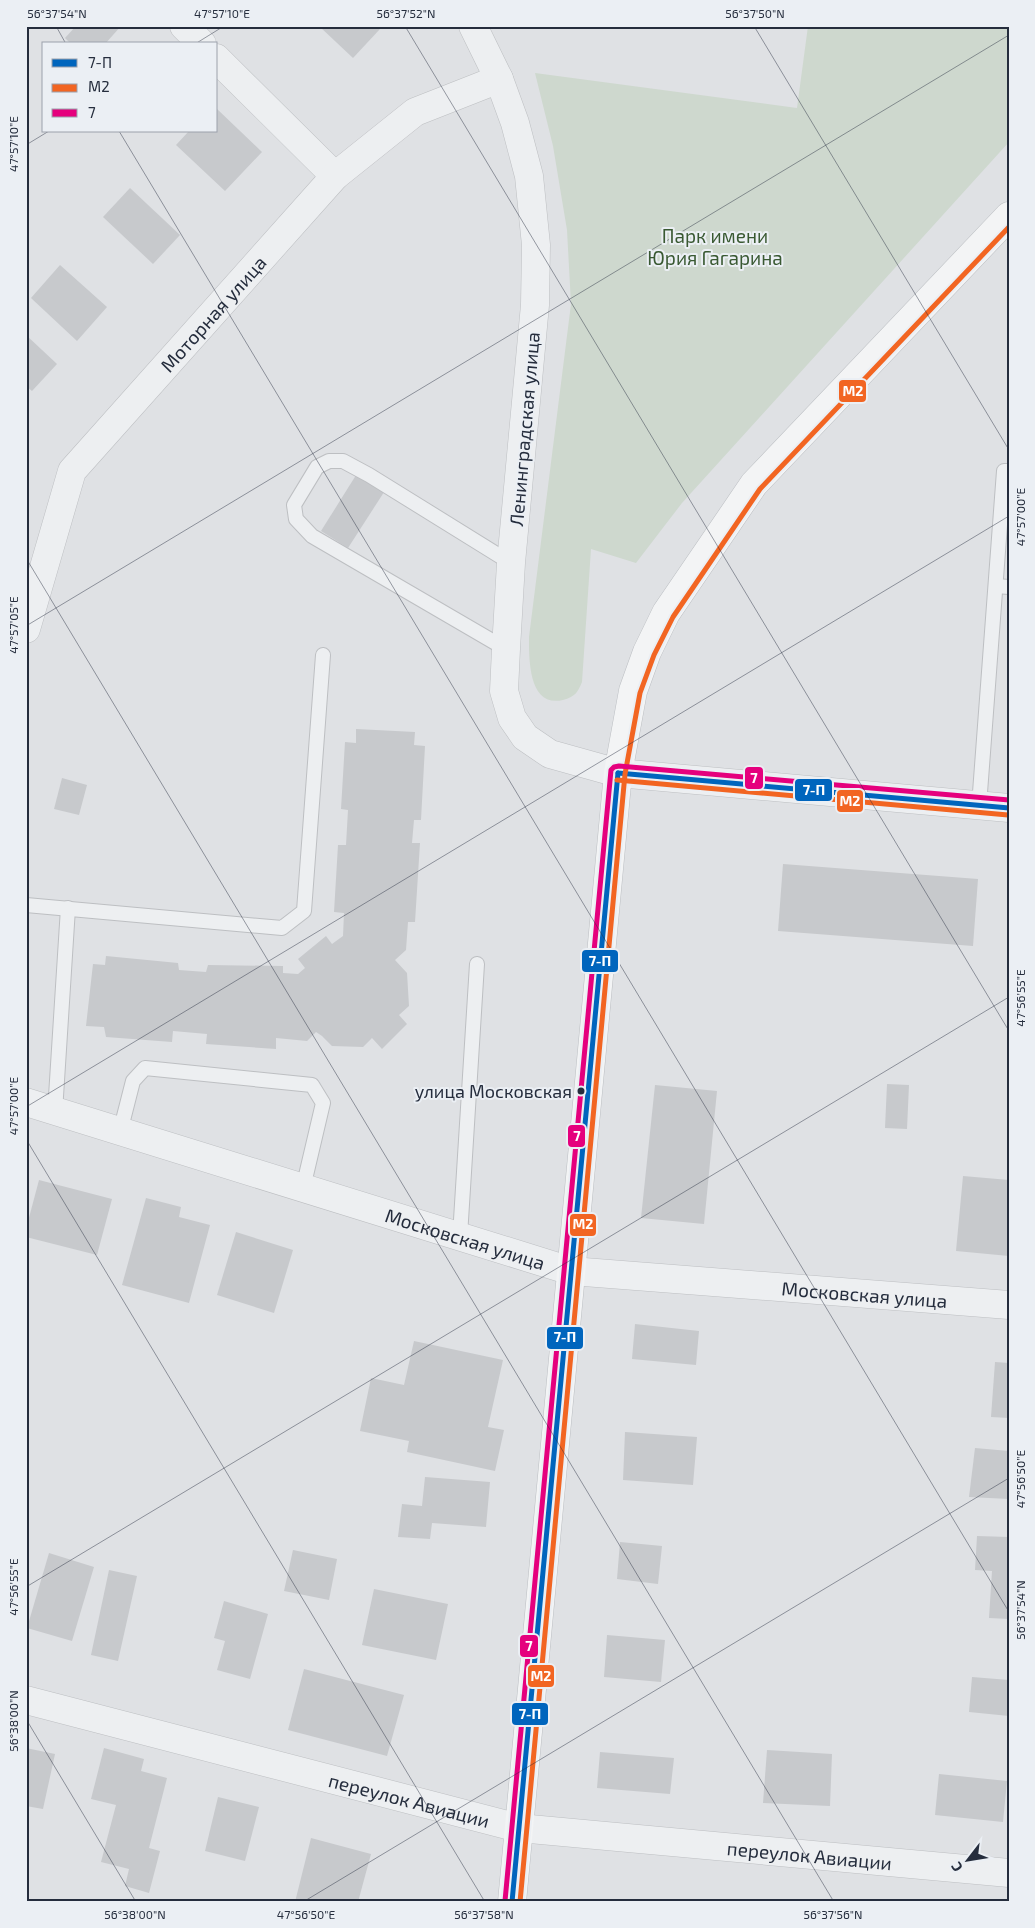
<svg xmlns="http://www.w3.org/2000/svg" width="1035" height="1928" viewBox="0 0 1035 1928" font-family="'Exo 2',sans-serif">
	<style>
		.green { fill: #ced8ce }
		.building { fill: #c7c9cc }
		.lines { fill: none; stroke-linecap: round; stroke-linejoin: round }
		.service-casing { stroke: #bdbfc2; stroke-width: 16 }
		.minor-casing { stroke: #bdbfc2; stroke-width: 29 }
		.tertiary-casing { stroke: #bdbfc2; stroke-width: 29 }
		.primary-casing { stroke: #bbbec2; stroke-width: 29 }
		.service { stroke: #edeff1; stroke-width: 14 }
		.minor { stroke: #edeff1; stroke-width: 28 }
		.tertiary { stroke: #edeff1; stroke-width: 28 }
		.primary { stroke: #f3f4f5; stroke-width: 28 }
		.bus-1-casing { stroke: #ebeff4; stroke-width: 9 }
		.bus-2-casing { stroke: #ebeff4; stroke-width: 9 }
		.bus-3-casing { stroke: #ebeff4; stroke-width: 9 }
		.bus-1 { stroke: #0065bd; stroke-width: 5 }
		.bus-2 { stroke: #f26522; stroke-width: 5 }
		.bus-3 { stroke: #e5007d; stroke-width: 5 }
		.ticks { fill: none; stroke: #252d3d; stroke-width: 1; stroke-opacity: 0.45 }
		.bus-dot { fill: #252d3d; stroke: #ebeff4; stroke-width: 2 }
		.labels { text-anchor: middle; dominant-baseline: central; stroke-width: 4; stroke-linejoin: round; paint-order: stroke }
		.bus-label { font-size: 18px; fill: #252d3d; stroke: #ebeff4; text-anchor: end }
		.park-label { font-size: 19px; fill: #395932; stroke: #ebeff4 }
		.street-label { font-size: 19px; fill: #252d3d; stroke: #ebeff4 }
		.line-badge { stroke: #ebeff4; stroke-width: 2 }
		.badge-label { font-size: 14px; text-anchor: middle; font-weight: bold; fill: #fff }
		.neatline { fill: none; stroke: #252d3d; stroke-width: 2 }
		.ticks-label { font-size: 12px; text-anchor: middle; fill: #252d3d }
	</style>
	<rect width="100%" height="100%" fill="#dfe1e4"/>
	<path class="green" d="M808 26H1009V142L682 503 636 563 591 549 582 682C578 692 575 697 563 700 528 708 529 658 529 637L571 304 567 230 553 146 535 73 797 108Z"/>
	<g class="building">
		<polygon points="76,26 121,26 105,44 71,44 65,38"/>
		<polygon points="319,26 377,26 380,29 353,58"/>
		<polygon points="216,108 262,152 225,191 176,145 189,131 216,131"/>
		<polygon points="130,188 180,235 153,264 103,217"/>
		<polygon points="60,265 107,307 77,341 31,298"/>
		<polygon points="26,335 57,364 32,391 26,386"/>
		<polygon points="358,472 386,489 348,548 321,531"/>
		<polygon points="356,729 415,732 414,745 425,746 421,820 414,820 412,843 420,843 415,922 408,922 406,950 395,960 407,973 409,1006 399,1015 407,1024 382,1049 372,1038 363,1047 332,1046 322,1036 316,1032 307,1041 276,1038 276,1049 206,1044 207,1034 173,1031 172,1042 106,1037 104,1027 86,1026 93,964 105,965 106,956 178,963 179,970 206,972 208,965 283,966 283,973 298,974 305,968 298,959 326,936 332,944 343,936 344,913 334,912 338,845 346,845 348,810 341,809 345,742 356,743"/>
		<polygon points="62,778 87,785 79,815 54,809"/>
		<polygon points="783,864 978,879 973,946 778,931"/>
		<polygon points="887,1084 909,1085 907,1129 885,1128"/>
		<polygon points="655,1085 717,1091 704,1224 641,1218"/>
		<polygon points="963,1176 1009,1180 1009,1256 956,1251"/>
		<polygon points="39,1180 112,1199 97,1255 26,1237 26,1229"/>
		<polygon points="146,1198 181,1207 179,1217 210,1225 189,1303 122,1285"/>
		<polygon points="236,1232 293,1250 274,1313 217,1295"/>
		<polygon points="635,1324 699,1331 696,1365 632,1359"/>
		<polygon points="414,1341 503,1360 488,1427 504,1430 495,1471 407,1452 409,1441 360,1431 371,1378 404,1385"/>
		<polygon points="995,1362 1009,1363 1009,1418 991,1417"/>
		<polygon points="625,1432 697,1437 693,1485 623,1480"/>
		<polygon points="975,1448 1009,1451 1009,1499 969,1497"/>
		<polygon points="425,1477 490,1482 486,1527 432,1523 430,1539 398,1537 402,1504 422,1506"/>
		<polygon points="977,1536 1009,1537 1009,1619 989,1618 992,1571 975,1570"/>
		<polygon points="620,1542 662,1546 658,1584 617,1579"/>
		<polygon points="293,1550 337,1559 329,1600 284,1591"/>
		<polygon points="49,1553 94,1567 72,1641 27,1628"/>
		<polygon points="109,1570 137,1576 118,1661 91,1655"/>
		<polygon points="374,1589 448,1604 436,1660 362,1645"/>
		<polygon points="224,1601 268,1614 250,1679 217,1670 225,1641 214,1638"/>
		<polygon points="607,1635 665,1640 661,1682 604,1677"/>
		<polygon points="304,1669 404,1695 387,1756 288,1730"/>
		<polygon points="972,1677 1009,1680 1009,1716 969,1712"/>
		<polygon points="26,1748 55,1754 43,1809 26,1806"/>
		<polygon points="104,1748 144,1759 141,1771 167,1778 149,1848 160,1851 149,1893 125,1886 129,1869 101,1862 116,1805 91,1799"/>
		<polygon points="767,1750 832,1754 830,1806 763,1803"/>
		<polygon points="600,1752 674,1758 670,1794 597,1788"/>
		<polygon points="939,1774 1007,1781 1003,1822 935,1815"/>
		<polygon points="218,1797 259,1807 245,1861 205,1851"/>
		<polygon points="311,1838 371,1854 358,1902 295,1902"/>
	</g>
	<g class="lines">
		<defs>
			<g id="service">
				<polyline points="996,586 1009,587"/>
				<polyline points="506,649 312,536 296,519 294,505 317,467 329,461 343,461 369,475 511,563"/>
				<polyline points="979,806 1004,471 1009,471"/>
				<polyline points="26,905 282,928 304,911 323,655"/>
				<polyline points="55,1112 68,908"/>
				<polyline points="120,1132 133,1081 145,1068 312,1085 323,1103 303,1188"/>
				<polyline points="460,1236 477,964"/>
			</g>
			<g id="minor">
				<polyline points="184,26 202,44"/>
				<polyline points="216,58 335,176"/>
				<path id="s1" d="M26 629 72 471 335 176 415 112 499 79"/>
				<path id="s2" d="M26 1102 571 1271 1009 1305"/>
				<path id="s3" d="M26 1700 519 1828 1009 1873"/>
			</g>
			<polyline id="tertiary" points="473,26 499,79 515,123 529,176 536,245 535,305 511,563 506,649 504,691 512,718 525,737 550,754 618,773 1009,808"/>
			<polyline id="primary" points="512,1902 618,773 633,691 647,652 666,613 754,484 1009,216"/>
		</defs>
		<use href="#service" class="service-casing"/>
		<use href="#minor" class="minor-casing"/>
		<use href="#tertiary" class="tertiary-casing"/>
		<use href="#primary" class="primary-casing"/>
		<use href="#service" class="service"/>
		<use href="#minor" class="minor"/>
		<use href="#tertiary" class="tertiary"/>
		<use href="#primary" class="primary"/>
		<defs>
			<g id="bus-1">
				<polyline points="618,773 1009,808"/>
				<polyline points="512,1902 618,773"/>
			</g>
			<g id="bus-2">
				<polyline points="617,780 1008,815"/>
				<polyline points="520,1902 625,774 640,693 654,655 673,617 760,489 1009,227"/>
			</g>
			<polyline id="bus-3" points="505,1901 611,770 614,767 619,766 1009,800"/>
		</defs>
		<use href="#bus-1" class="bus-1-casing"/>
		<use href="#bus-2" class="bus-2-casing"/>
		<use href="#bus-3" class="bus-3-casing"/>
		<use href="#bus-1" class="bus-1"/>
		<use href="#bus-2" class="bus-2"/>
		<use href="#bus-3" class="bus-3"/>
	</g>
	<path class="ticks" d="M56 26 66 44M405 26 1009 1031M754 26 1009 450M195 44 224 26M119 131 1009 1612M26 145 49 131M26 558 834 1902M26 626 1009 35M26 1107 1009 516M26 1139 485 1902M26 1587 1009 997M26 1719 136 1902M303 1902 1009 1478"/>
	<circle class="bus-dot" cx="581" cy="1091" r="4.5"/>
	<g class="labels">
		<g class="bus-label">
			<text x="572" y="1091">улица Московская</text>
		</g>
		<g class="park-label">
			<text x="715" y="235">Парк имени<tspan x="715" dy="22">Юрия Гагарина</tspan></text>
		</g>
		<g class="street-label">
			<text stroke="none"><textPath href="#s1" startOffset="376">Моторная улица</textPath></text>
			<text transform="translate(524 429) rotate(-85)">Ленинградская улица</text>
			<text stroke="none"><textPath href="#s2" startOffset="460">Московская улица</textPath></text>
			<text stroke="none"><textPath href="#s2" startOffset="865">Московская улица</textPath></text>
			<text stroke="none"><textPath href="#s3" startOffset="396">переулок Авиации</textPath></text>
			<text stroke="none"><textPath href="#s3" startOffset="801">переулок Авиации</textPath></text>
		</g>
	</g>
	<g class="line-badge">
		<rect x="838" y="379" width="29" height="24" rx="5" fill="#f26522"/>
		<rect x="744" y="766" width="20" height="24" rx="5" fill="#e5007d"/>
		<rect x="794" y="778" width="39" height="24" rx="5" fill="#0065bd"/>
		<rect x="836" y="789" width="28" height="24" rx="5" fill="#f26522"/>
		<rect x="581" y="949" width="38" height="24" rx="5" fill="#0065bd"/>
		<rect x="567" y="1124" width="19" height="24" rx="5" fill="#e5007d"/>
		<rect x="569" y="1213" width="28" height="24" rx="5" fill="#f26522"/>
		<rect x="546" y="1326" width="38" height="24" rx="5" fill="#0065bd"/>
		<rect x="519" y="1634" width="20" height="24" rx="5" fill="#e5007d"/>
		<rect x="527" y="1664" width="28" height="24" rx="5" fill="#f26522"/>
		<rect x="511" y="1702" width="38" height="24" rx="5" fill="#0065bd"/>
	</g>
	<g class="badge-label">
		<text x="853" y="396">М2</text>
		<text x="754" y="783">7</text>
		<text x="814" y="795">7-П</text>
		<text x="850" y="806">М2</text>
		<text x="600" y="966">7-П</text>
		<text x="577" y="1141">7</text>
		<text x="583" y="1229">М2</text>
		<text x="565" y="1342">7-П</text>
		<text x="529" y="1651">7</text>
		<text x="541" y="1681">М2</text>
		<text x="530" y="1719">7-П</text>
	</g>
	<rect width="1035" height="1928" fill="none" stroke="#ebeff4" stroke-width="55"/>
	<rect x="42" y="42" width="175" height="90" fill="#ebeff4" stroke="#9ca1ab"/>
	<rect x="52" y="59" width="25" height="8" fill="#0065bd" stroke="#9ca1ab"/>
	<text x="88" y="68" font-size="15" fill="#252d3d">7-П</text>
	<rect x="52" y="84" width="25" height="8" fill="#f26522" stroke="#9ca1ab"/>
	<text x="88" y="92" font-size="15" fill="#252d3d">М2</text>
	<rect x="52" y="109" width="25" height="8" fill="#e5007d" stroke="#9ca1ab"/>
	<text x="88" y="118" font-size="15" fill="#252d3d">7</text>
	<g transform="translate(968 1860) rotate(239)" stroke="#ebeff4" stroke-width="4" paint-order="stroke">
	<path d="M0-4L9 19L0 12L-9 19Z" fill="#252d3d"/>
	<text y="-8" font-size="14" font-weight="bold" text-anchor="middle" fill="#252d3d">С</text>
	</g>
	<rect x="28" y="28" width="980" height="1872" class="neatline"/>
	<g class="ticks-label">
		<text x="57" y="18">56°37'54"N</text>
		<text x="222" y="18">47°57'10"E</text>
		<text x="406" y="18">56°37'52"N</text>
		<text x="755" y="18">56°37'50"N</text>
		<text transform="translate(14 144) rotate(-90)" y="4">47°57'10"E</text>
		<text transform="translate(1021 517) rotate(-90)" y="4">47°57'00"E</text>
		<text transform="translate(14 625) rotate(-90)" y="4">47°57'05"E</text>
		<text transform="translate(1021 998) rotate(-90)" y="4">47°56'55"E</text>
		<text transform="translate(14 1106) rotate(-90)" y="4">47°57'00"E</text>
		<text transform="translate(1021 1479) rotate(-90)" y="4">47°56'50"E</text>
		<text transform="translate(14 1587) rotate(-90)" y="4">47°56'55"E</text>
		<text transform="translate(1021 1610) rotate(-90)" y="4">56°37'54"N</text>
		<text transform="translate(14 1721) rotate(-90)" y="4">56°38'00"N</text>
		<text x="135" y="1919">56°38'00"N</text>
		<text x="306" y="1919">47°56'50"E</text>
		<text x="484" y="1919">56°37'58"N</text>
		<text x="833" y="1919">56°37'56"N</text>
	</g>
</svg>
